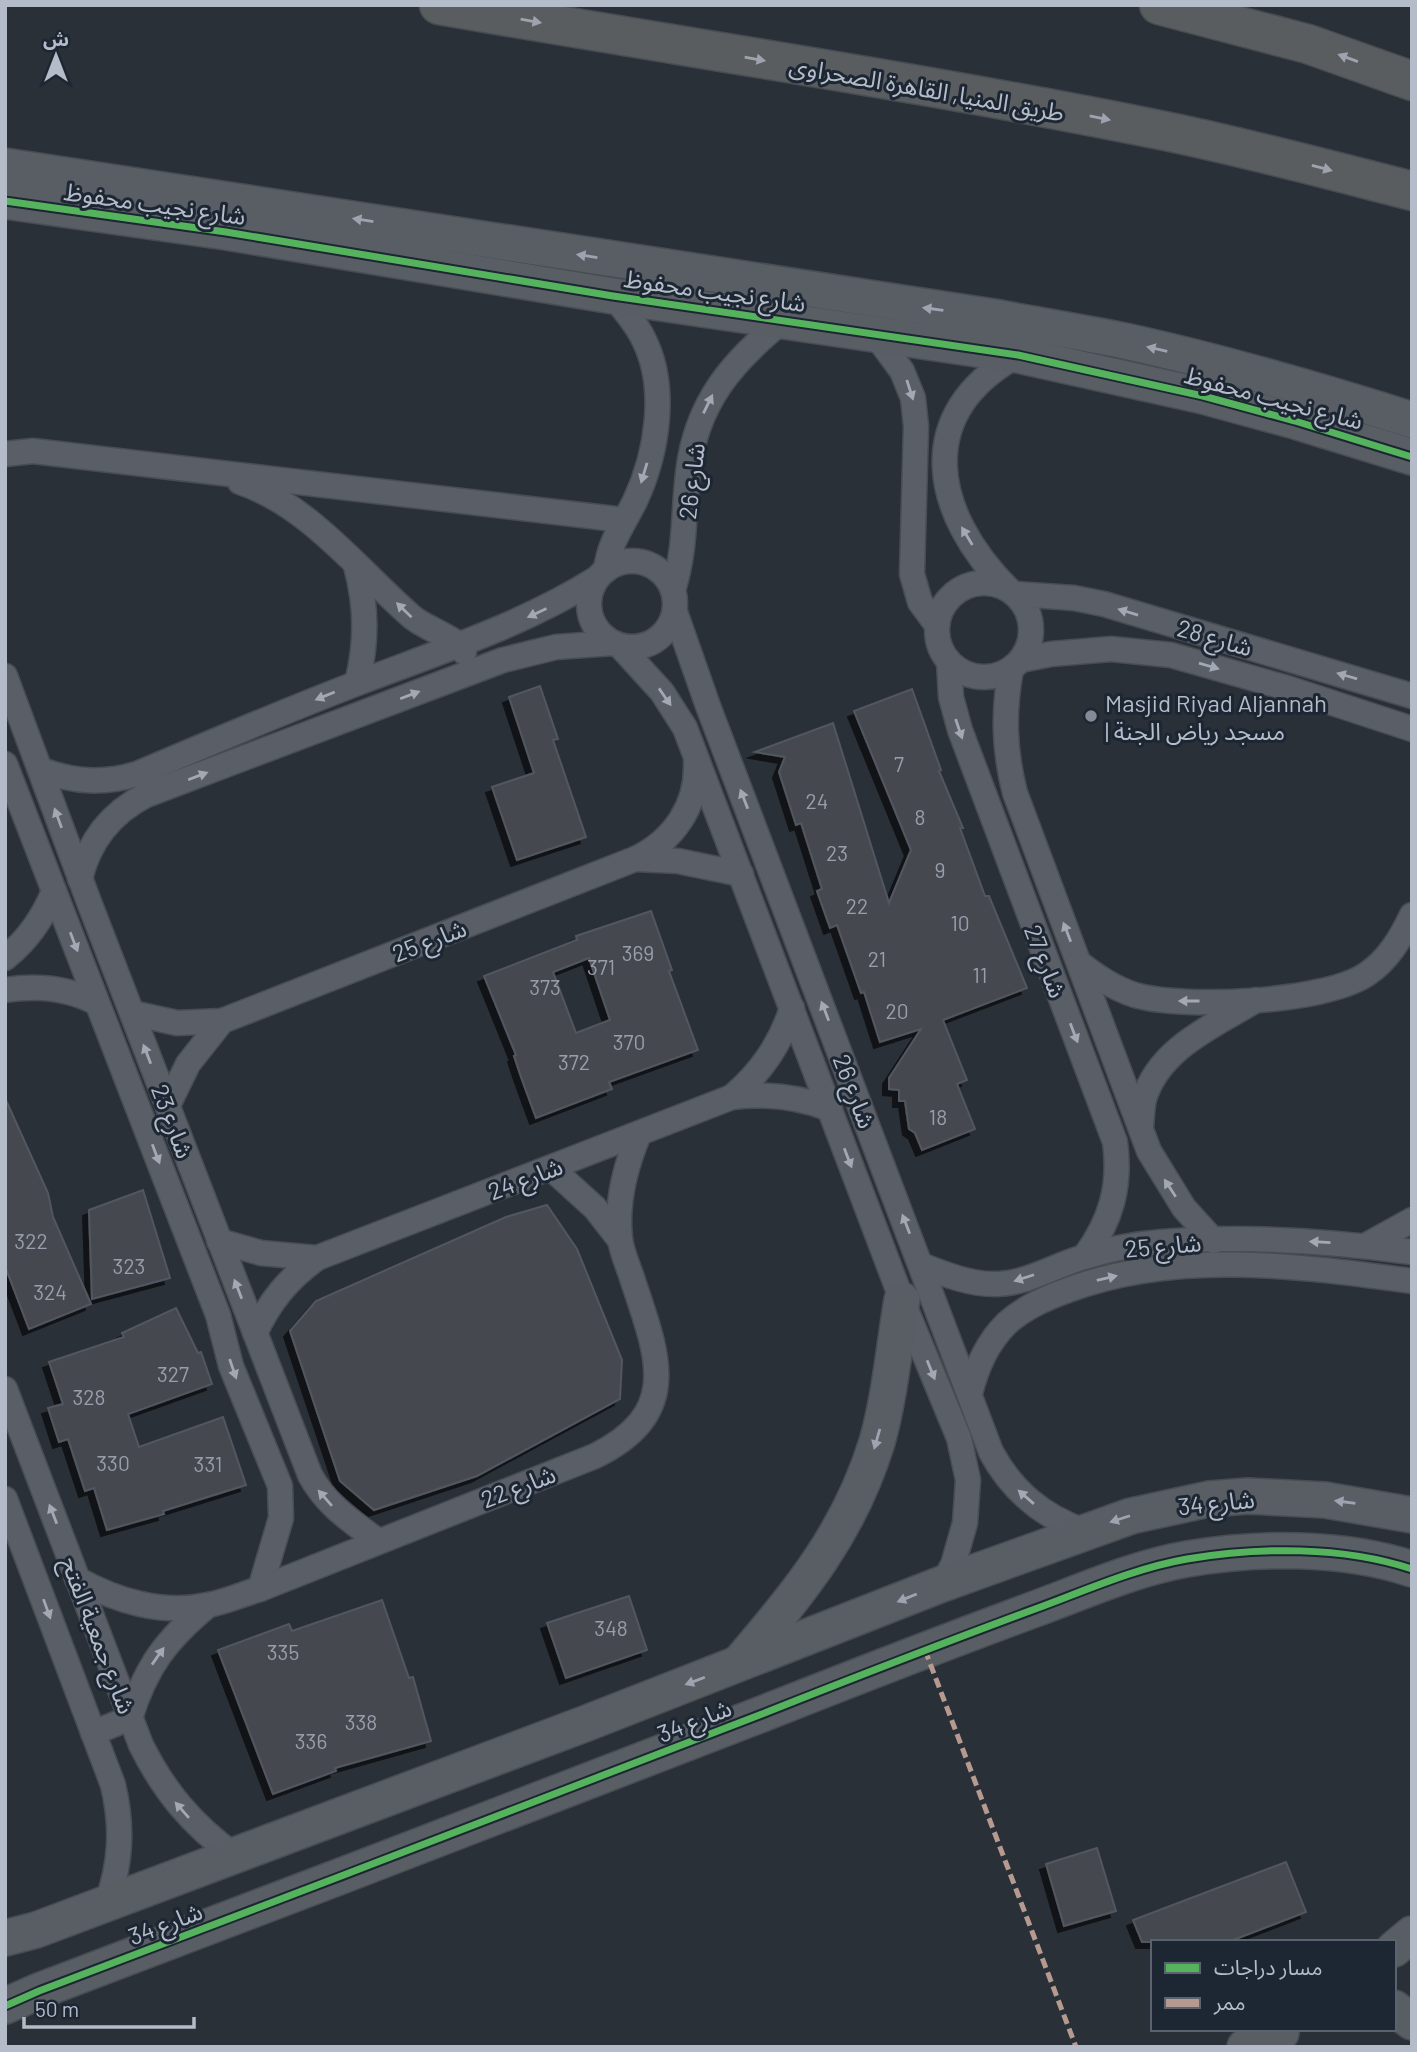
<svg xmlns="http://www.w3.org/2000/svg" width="1417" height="2052" viewBox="0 0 1417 2052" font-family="Barlow,'Noto Sans Arabic',sans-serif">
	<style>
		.building { fill: #444950; stroke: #52575f; stroke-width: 2; fill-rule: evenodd; filter: url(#shadow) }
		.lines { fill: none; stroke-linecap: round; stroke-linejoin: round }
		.street-casing { stroke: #484c53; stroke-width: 27 }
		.secondary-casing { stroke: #484c53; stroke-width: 38 }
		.highway-casing { stroke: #474c53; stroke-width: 41 }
		.street { stroke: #5a5e66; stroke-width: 24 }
		.secondary { stroke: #595d64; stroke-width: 35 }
		.highway { stroke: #5a5d60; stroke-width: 38 }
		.quiet { stroke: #b69a8f; stroke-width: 5; stroke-dasharray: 10 5; stroke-linecap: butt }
		.cycleway-casing { stroke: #1d2633; stroke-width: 11 }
		.cycleway { stroke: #56b35d; stroke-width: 7 }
		.oneway { fill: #9ea4af }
		.oneway2 { fill: #9da4b0 }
		.oneway3 { fill: #a2a9b5 }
		.poi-dot { fill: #848b96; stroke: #1d2633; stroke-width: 2.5 }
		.labels { text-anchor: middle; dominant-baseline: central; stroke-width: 6; stroke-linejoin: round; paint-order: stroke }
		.number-label { font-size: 21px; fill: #989fab }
		.street-label { font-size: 24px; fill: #b4bcc9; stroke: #1d2633 }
		.poi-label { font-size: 24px; fill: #b4bcc9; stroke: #1d2633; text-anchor: start }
	</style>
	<defs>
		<filter id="shadow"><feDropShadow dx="-6" dy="6" stdDeviation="0" flood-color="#0009"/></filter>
	</defs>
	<rect width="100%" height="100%" fill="#2a3038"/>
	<g class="building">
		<polygon points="540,686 558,739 553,740 586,837 517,860 492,787 534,773 509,697"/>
		<polygon points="912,689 941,770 939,771 963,828 960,828 985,896 989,896 1027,988 943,1020 967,1080 957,1084 975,1129 922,1150 915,1133 909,1129 905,1101 899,1101 899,1090 889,1089 889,1078 921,1029 880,1042 864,992 861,993 837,925 830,928 817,891 822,889 801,823 796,825 779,772 785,757 755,752 833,723 889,903 911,850 854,711"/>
		<path d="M651 911 672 970 669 971 698 1050 609 1082 612 1089 536 1118 521 1077 514 1056 516 1055 484 976 577 940 576 936ZM589 958 610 1020 576 1033 553 972Z"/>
		<polygon points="5,1098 48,1193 53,1217 91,1304 29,1329 5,1266"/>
		<polygon points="143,1190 170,1278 92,1299 89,1210"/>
		<polygon points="547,1205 577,1249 622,1360 620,1399 477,1476 374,1510 340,1481 290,1331 316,1301 506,1217"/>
		<polygon points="176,1308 198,1353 201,1352 212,1384 128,1414 139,1447 223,1417 246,1485 163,1511 164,1514 107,1530 94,1488 85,1491 68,1439 59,1442 48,1408 63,1404 49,1362 124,1337 122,1333"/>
		<polygon points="629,1596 647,1650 566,1678 547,1623"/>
		<polygon points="382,1600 409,1678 413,1677 431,1741 335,1768 336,1771 273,1794 218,1650 289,1624 292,1631"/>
		<polygon points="1097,1848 1116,1911 1064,1926 1046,1864"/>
		<polygon points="1286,1862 1306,1912 1228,1942 1142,1942 1133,1920"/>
	</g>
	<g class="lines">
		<defs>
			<g id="street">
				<polyline points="874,333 902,371 913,398 916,426 912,574 920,602 937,625"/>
				<polyline points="5,454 33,451 624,520"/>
				<path d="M240 482C309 505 359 571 412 617 426 629 458 638 464 652"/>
				<circle cx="632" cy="604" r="43"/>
				<path d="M356 566C367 607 367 643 357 683"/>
				<path d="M606 570C609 543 623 525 635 501 657 454 668 388 644 340 637 324 624 310 613 296"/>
				<circle cx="984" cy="630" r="47"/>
				<path d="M1008 589C933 514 911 414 1018 355"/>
				<path d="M673 590C686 549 683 515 688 473 696 403 732 361 785 319"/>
				<polyline points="1015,594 1074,598 1104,604 1412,696"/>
				<path d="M675 612 708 706 991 1452C1012 1491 1042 1516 1084 1531"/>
				<polyline points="620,646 662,692 685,728 902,1300 959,1438 968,1480 965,1523 953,1565 942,1584"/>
				<polyline points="1021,660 1051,654 1111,649 1171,655 1287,688 1412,729"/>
				<path d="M949 662 951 697 960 730 1115 1142C1121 1186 1111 1221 1085 1256"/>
				<path d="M1011 669C1003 712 1004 750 1015 793L1149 1151 1184 1208 1214 1241"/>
				<path d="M5 676 89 902 310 1475C326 1505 351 1521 378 1541"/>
				<polyline points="5,764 218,1315 231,1366 280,1486 281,1518 260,1589"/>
				<path d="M41 770C74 782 103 784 137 774 212 742 287 710 363 681 442 651 524 624 596 579"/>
				<polyline points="636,859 678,861 741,874"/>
				<path d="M80 879C89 840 111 813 146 795L503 660 556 647 614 643"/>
				<path d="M5 958C28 940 43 918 54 891"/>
				<path d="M1079 963C1096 976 1113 988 1135 995 1183 1009 1325 1003 1367 974 1388 960 1401 938 1412 915"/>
				<path d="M5 990C37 985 69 988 97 1003"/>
				<path d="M132 1013 177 1023 222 1021 635 859C673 841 698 806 696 762"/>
				<path d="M732 1097C761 1072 780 1045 792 1008"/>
				<polyline points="168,1105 188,1064 222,1021"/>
				<path d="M1141 1126C1142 1118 1142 1108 1144 1099 1159 1048 1215 1025 1256 1000"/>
				<polyline points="551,1168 595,1208 620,1240"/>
				<polyline points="219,1241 261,1253 317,1258"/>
				<polyline points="1365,1246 1412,1220"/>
				<path d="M921 1265C946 1275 972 1285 998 1284 1028 1283 1056 1265 1084 1257 1109 1249 1136 1244 1162 1242 1245 1235 1330 1241 1412 1252"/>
				<path d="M255 1333C270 1301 288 1279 317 1258L732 1097C767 1093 798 1096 830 1109"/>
				<path d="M5 1389 141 1745C164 1791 192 1825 234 1855"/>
				<path d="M970 1393C977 1366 987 1343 1007 1323 1025 1307 1046 1298 1068 1290 1177 1249 1299 1266 1412 1281"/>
				<path d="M5 1499 113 1785C123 1827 121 1863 107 1903"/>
				<path d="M77 1579C116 1601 163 1615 208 1605 225 1602 243 1594 260 1589L595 1456C684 1412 657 1354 632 1278 628 1265 621 1251 620 1238 616 1201 625 1167 639 1134"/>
				<path d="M93 1733 130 1718C146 1666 167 1639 208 1605"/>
			</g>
			<g id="secondary">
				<path d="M5 166 994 317C1037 325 1081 332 1125 341 1222 362 1317 390 1412 420"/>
				<polyline points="5,201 226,232 613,296 1018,355 1203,396 1295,421 1412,457"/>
				<path d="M740 1662C800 1591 849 1533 877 1442 890 1396 894 1347 902 1300"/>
				<polyline points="5,1938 36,1930 587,1723 942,1584 1131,1516 1209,1499 1248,1496 1325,1500 1412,1515"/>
				<polyline points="1394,1949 1412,1934"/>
				<path d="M5 2006 39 1991C280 1899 522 1808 762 1714 853 1678 943 1643 1035 1609 1084 1591 1135 1568 1187 1559 1259 1547 1342 1546 1412 1569"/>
				<polyline points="1394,2008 1412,2022"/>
				<polyline points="1245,2047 1281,2033"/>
			</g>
			<g id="highway">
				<path d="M439 5C681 47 924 82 1165 131 1248 148 1330 170 1412 191"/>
				<polyline points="1159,5 1308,44 1412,81"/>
			</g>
		</defs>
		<use href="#street" class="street-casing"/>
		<use href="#secondary" class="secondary-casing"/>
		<use href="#highway" class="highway-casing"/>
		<use href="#street" class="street"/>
		<use href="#secondary" class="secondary"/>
		<use href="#highway" class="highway"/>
		<polyline class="quiet" points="925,1650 1076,2047"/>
		<defs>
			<g id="cycleway">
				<polyline points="5,201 226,232 613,296 1018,355 1203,396 1295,421 1412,457"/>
				<path d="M5 2006 39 1991C280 1899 522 1808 762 1714 853 1678 943 1643 1035 1609 1084 1591 1135 1568 1187 1559 1259 1547 1342 1546 1412 1569"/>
			</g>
		</defs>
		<use href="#cycleway" class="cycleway-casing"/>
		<use href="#cycleway" class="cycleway"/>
	</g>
	<defs><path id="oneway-solid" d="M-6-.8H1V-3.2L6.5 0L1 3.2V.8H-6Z" transform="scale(1.75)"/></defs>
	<g class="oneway">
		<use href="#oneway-solid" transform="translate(531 21) rotate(10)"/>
		<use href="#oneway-solid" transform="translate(1348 58) rotate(-160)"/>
		<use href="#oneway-solid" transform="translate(755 59) rotate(10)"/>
		<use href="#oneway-solid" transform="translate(1100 118) rotate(11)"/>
		<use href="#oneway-solid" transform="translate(1322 168) rotate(15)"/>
	</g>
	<g class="oneway2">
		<use href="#oneway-solid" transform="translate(363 220) rotate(-171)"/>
		<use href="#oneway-solid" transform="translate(587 256) rotate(-171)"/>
		<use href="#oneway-solid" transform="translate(933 309) rotate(-172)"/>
		<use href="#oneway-solid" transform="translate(1157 349) rotate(-167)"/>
		<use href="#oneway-solid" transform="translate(877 1439) rotate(106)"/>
		<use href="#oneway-solid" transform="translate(1345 1502) rotate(-172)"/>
		<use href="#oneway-solid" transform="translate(1120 1519) rotate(162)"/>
		<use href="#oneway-solid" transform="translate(907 1598) rotate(158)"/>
		<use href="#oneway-solid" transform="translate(695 1681) rotate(159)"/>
	</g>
	<g class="oneway3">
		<use href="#oneway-solid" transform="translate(910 390) rotate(72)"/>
		<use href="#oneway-solid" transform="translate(708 404) rotate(-64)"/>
		<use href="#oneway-solid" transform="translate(644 473) rotate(107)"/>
		<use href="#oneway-solid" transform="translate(967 536) rotate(-121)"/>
		<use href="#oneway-solid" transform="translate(404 610) rotate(-136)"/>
		<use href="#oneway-solid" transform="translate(1128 612) rotate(-163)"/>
		<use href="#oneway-solid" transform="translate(537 613) rotate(155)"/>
		<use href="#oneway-solid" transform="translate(1209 666) rotate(16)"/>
		<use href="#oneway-solid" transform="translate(1347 676) rotate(-164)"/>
		<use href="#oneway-solid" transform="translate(410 695) rotate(-21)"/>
		<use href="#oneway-solid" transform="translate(325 696) rotate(158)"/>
		<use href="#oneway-solid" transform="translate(665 697) rotate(55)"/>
		<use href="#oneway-solid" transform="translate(959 729) rotate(71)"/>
		<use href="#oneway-solid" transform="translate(198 776) rotate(-21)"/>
		<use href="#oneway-solid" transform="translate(744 799) rotate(-111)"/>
		<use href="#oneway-solid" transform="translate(58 818) rotate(-110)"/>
		<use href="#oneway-solid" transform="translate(1067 932) rotate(-111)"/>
		<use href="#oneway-solid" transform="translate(74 942) rotate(69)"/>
		<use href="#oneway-solid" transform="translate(1189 1001) rotate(-180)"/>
		<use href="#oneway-solid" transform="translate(825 1011) rotate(-111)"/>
		<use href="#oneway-solid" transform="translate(1074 1033) rotate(69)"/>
		<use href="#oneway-solid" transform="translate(147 1054) rotate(-111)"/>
		<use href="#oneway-solid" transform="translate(156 1154) rotate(69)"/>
		<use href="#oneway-solid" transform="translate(848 1158) rotate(69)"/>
		<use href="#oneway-solid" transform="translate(1170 1188) rotate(-123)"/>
		<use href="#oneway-solid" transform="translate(906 1224) rotate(-111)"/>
		<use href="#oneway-solid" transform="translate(1320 1242) rotate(-177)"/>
		<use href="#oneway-solid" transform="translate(1024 1278) rotate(162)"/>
		<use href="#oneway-solid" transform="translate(1107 1278) rotate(-13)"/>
		<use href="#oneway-solid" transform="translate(238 1289) rotate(-111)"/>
		<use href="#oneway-solid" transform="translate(233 1369) rotate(71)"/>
		<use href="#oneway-solid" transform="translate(931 1370) rotate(68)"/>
		<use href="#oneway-solid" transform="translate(1026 1497) rotate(-139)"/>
		<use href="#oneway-solid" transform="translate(325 1498) rotate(-131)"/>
		<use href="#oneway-solid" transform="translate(53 1514) rotate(-111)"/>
		<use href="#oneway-solid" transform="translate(47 1609) rotate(70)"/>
		<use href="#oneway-solid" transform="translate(158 1656) rotate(-55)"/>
		<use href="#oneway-solid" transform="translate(182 1810) rotate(-131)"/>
	</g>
	<circle class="poi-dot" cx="1091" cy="716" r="7"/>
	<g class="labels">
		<g class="number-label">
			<text x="899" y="763">7</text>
			<text x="817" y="800">24</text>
			<text x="920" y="816">8</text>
			<text x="837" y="852">23</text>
			<text x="940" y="869">9</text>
			<text x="857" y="905">22</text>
			<text x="960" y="922">10</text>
			<text x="638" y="952">369</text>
			<text x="877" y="958">21</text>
			<text x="601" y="966">371</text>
			<text x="980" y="974">11</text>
			<text x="545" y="986">373</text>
			<text x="897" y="1010">20</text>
			<text x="629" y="1041">370</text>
			<text x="574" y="1061">372</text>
			<text x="938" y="1116">18</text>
			<text x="31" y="1240">322</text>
			<text x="129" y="1265">323</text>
			<text x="50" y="1291">324</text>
			<text x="173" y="1373">327</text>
			<text x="89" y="1396">328</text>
			<text x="113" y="1462">330</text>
			<text x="208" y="1463">331</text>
			<text x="611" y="1627">348</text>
			<text x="283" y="1651">335</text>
			<text x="361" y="1721">338</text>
			<text x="311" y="1740">336</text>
		</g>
		<g class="street-label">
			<text transform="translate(927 88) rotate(10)">طريق المنيا, القاهرة الصحراوى</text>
			<text transform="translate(155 203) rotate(8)">شارع نجيب محفوظ</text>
			<text transform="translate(715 290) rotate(8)">شارع نجيب محفوظ</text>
			<text transform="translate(1274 397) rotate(15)">شارع نجيب محفوظ</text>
			<text transform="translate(691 481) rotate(-83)">شارع 26</text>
			<text transform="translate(1215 637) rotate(16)">شارع 28</text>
			<text transform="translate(429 940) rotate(-21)">شارع 25</text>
			<text transform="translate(1046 961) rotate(69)">شارع 27</text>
			<text transform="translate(855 1091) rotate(69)">شارع 26</text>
			<text transform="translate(173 1121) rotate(69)">شارع 23</text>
			<text transform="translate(525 1178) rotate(-21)">شارع 24</text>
			<text transform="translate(1163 1245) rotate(-5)">شارع 25</text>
			<text transform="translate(518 1486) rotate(-21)">شارع 22</text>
			<text transform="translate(1216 1502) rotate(-6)">شارع 34</text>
			<text transform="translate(99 1635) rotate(69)">شارع جمعية الفتح</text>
			<text transform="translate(694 1720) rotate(-22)">شارع 34</text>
			<text transform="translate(165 1923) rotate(-21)">شارع 34</text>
		</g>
		<g class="poi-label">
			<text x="1105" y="702">Masjid Riyad Aljannah<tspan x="1105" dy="28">| مسجد رياض الجنة</tspan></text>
		</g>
	</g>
	<rect width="1417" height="2052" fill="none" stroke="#b4bcc9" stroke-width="14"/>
	<rect x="1151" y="1940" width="245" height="91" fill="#1d2633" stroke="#59626f" stroke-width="2"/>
	<rect x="1165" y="1963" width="35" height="10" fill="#56b35d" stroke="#59626f" stroke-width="2"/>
	<text x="1214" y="1975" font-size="21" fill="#b4bcc9">مسار دراجات</text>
	<rect x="1165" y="1998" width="35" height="10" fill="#b69a8f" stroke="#59626f" stroke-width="2"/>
	<text x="1214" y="2010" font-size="21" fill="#b4bcc9">ممر</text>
	<g transform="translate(56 56)" stroke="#1d2633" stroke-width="5" paint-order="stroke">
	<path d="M0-5L12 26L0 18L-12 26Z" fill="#b4bcc9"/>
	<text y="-10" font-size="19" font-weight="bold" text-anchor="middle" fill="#b4bcc9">ش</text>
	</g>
	<path d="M24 2017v10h170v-10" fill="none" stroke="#b4bcc9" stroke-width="3.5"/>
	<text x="35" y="2017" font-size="21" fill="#b4bcc9" stroke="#1d2633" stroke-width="5" paint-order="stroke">50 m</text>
</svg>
